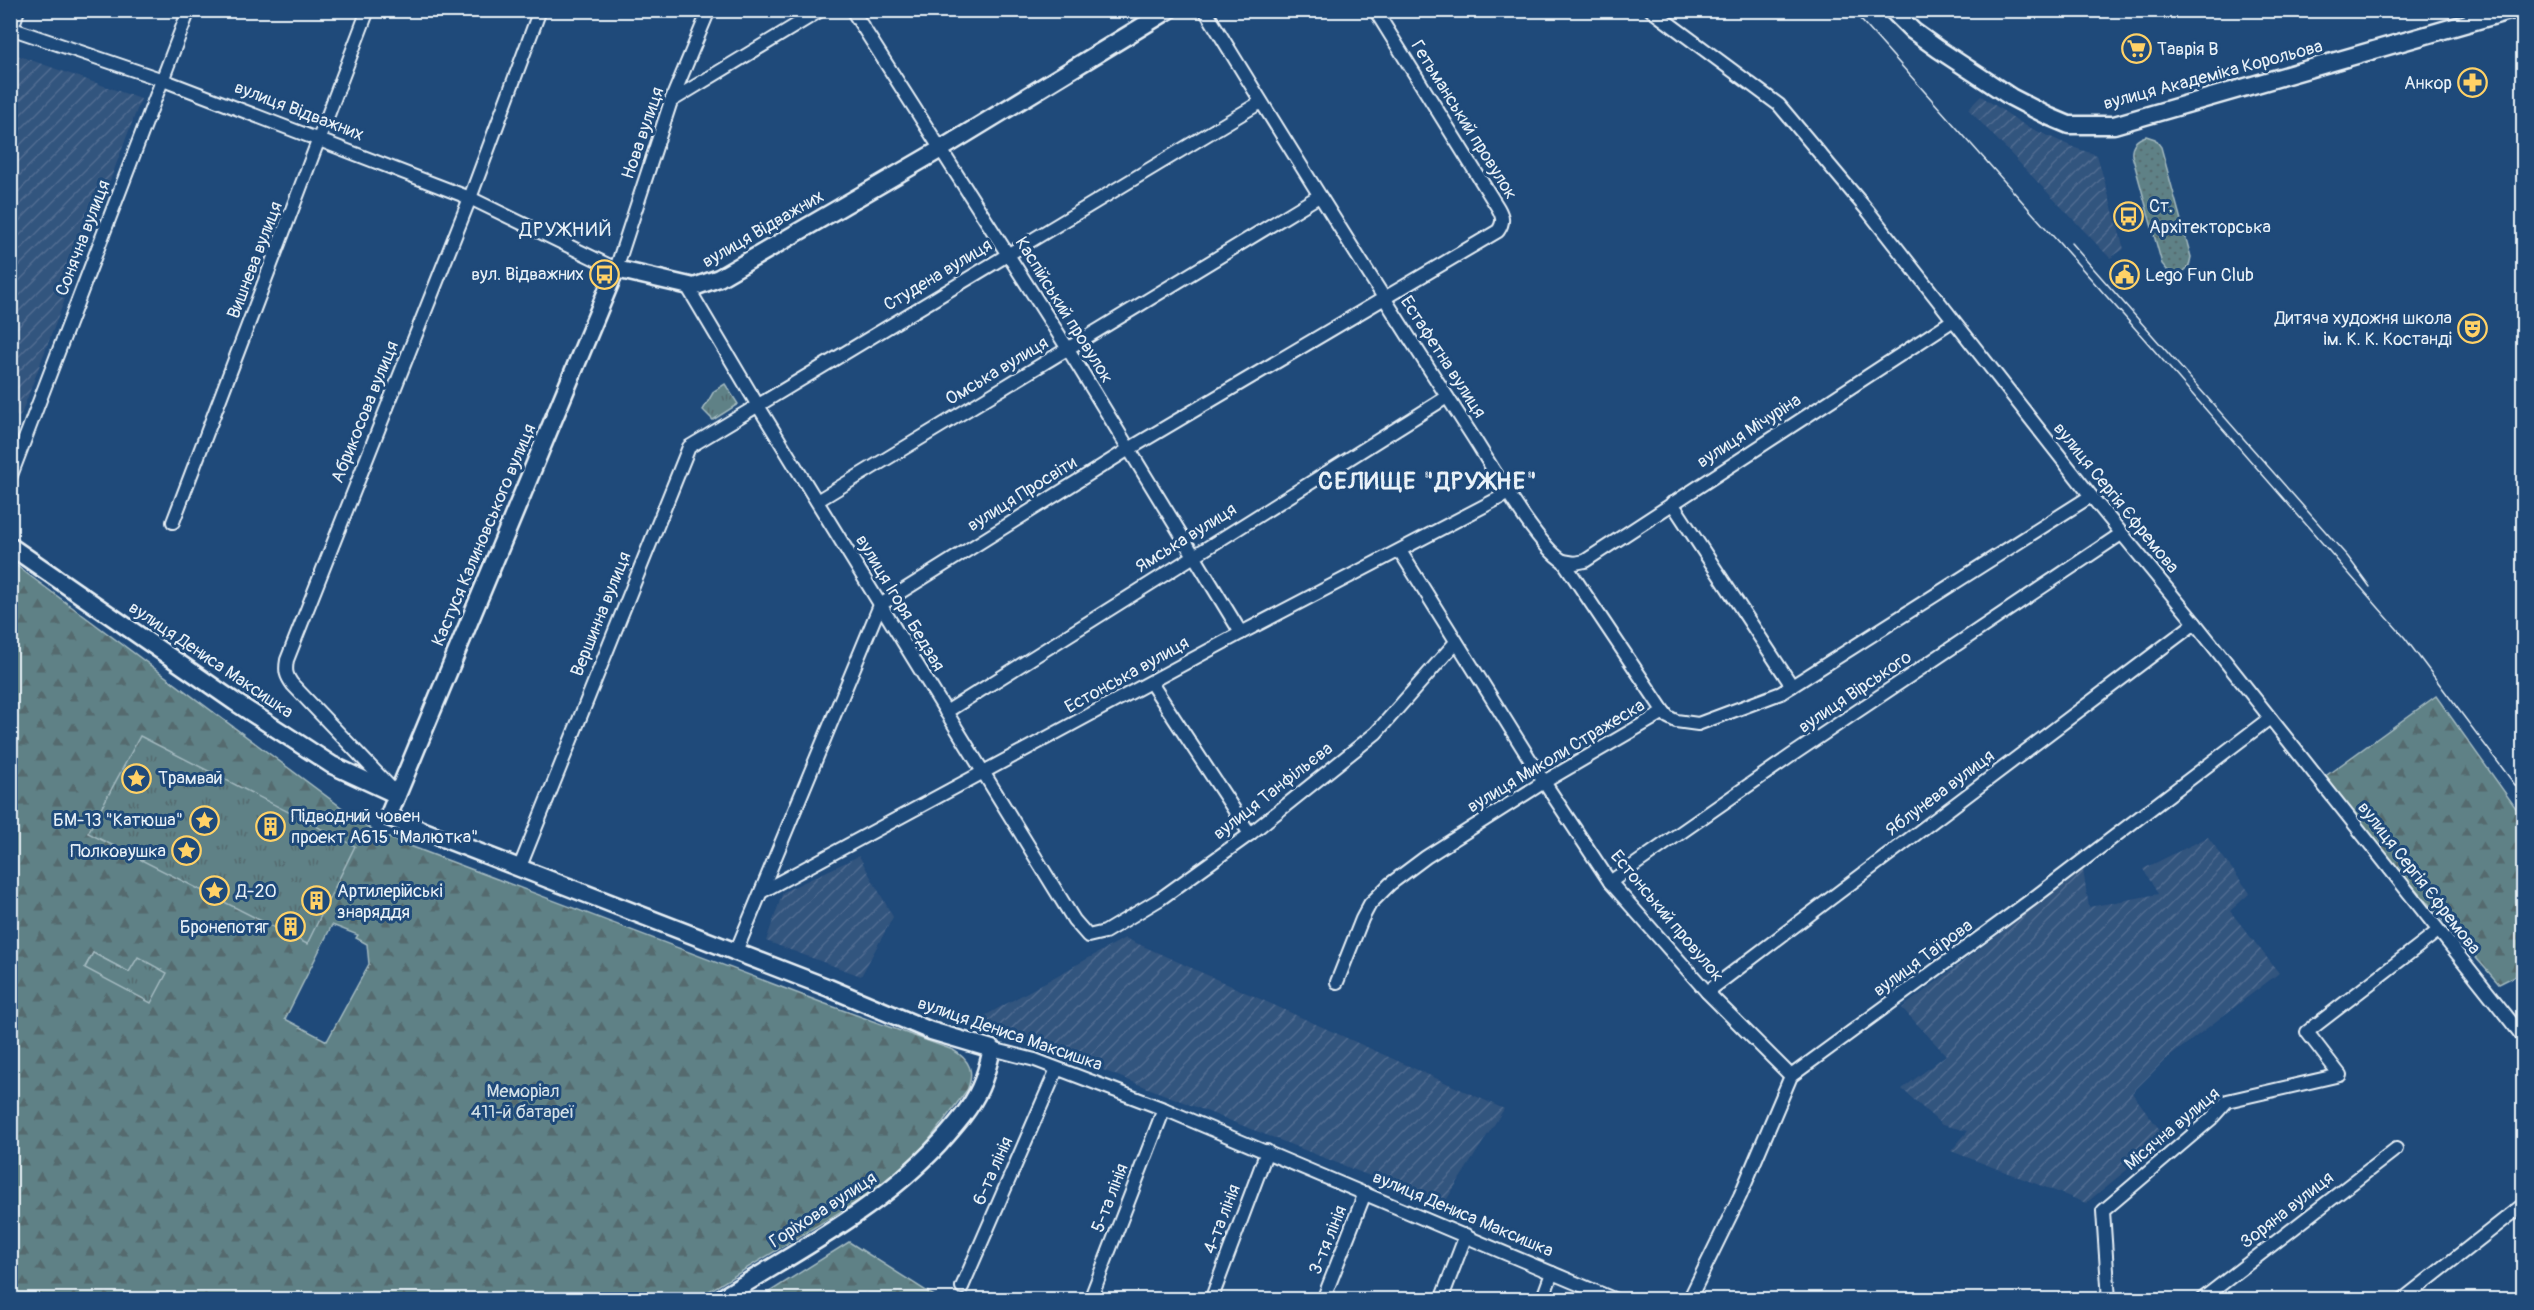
<svg xmlns="http://www.w3.org/2000/svg" width="2534" height="1310" viewBox="0 0 2534 1310" font-family="Pangolin,sans-serif">
	<style>
		.industrial { fill: url(#industrial-furrows) }
		.grass { fill: url(#grass-dots); stroke: #a3b9bf; stroke-width: 1.5 }
		.forest { fill: url(#forest-firs); stroke: #a3b9bf; stroke-width: 1.5; fill-rule: evenodd }
		.park { fill: url(#park-tufts); stroke: #a3b9bf; stroke-width: 1.5 }
		.lines { fill: none; stroke-linecap: round; stroke-linejoin: round }
		.street-casing { stroke: #e8f1f8; stroke-width: 16 }
		.secondary-casing { stroke: #e8f1f8; stroke-width: 21 }
		.street { stroke: #1f4a7a; stroke-width: 12 }
		.secondary { stroke: #1f4a7a; stroke-width: 16 }
		.tram { stroke: #e8f1f8; stroke-width: 1.5 }
		.labels { text-anchor: middle; dominant-baseline: central; stroke-width: 6; stroke-linejoin: round; paint-order: stroke }
		.poi-label { font-size: 18px; fill: #e8f1f8; stroke: #1f4a7a; text-anchor: start }
		.street-label { font-size: 18px; fill: #e8f1f8; stroke: #1f4a7a }
		.park-label { font-size: 18px; fill: #d3e0e7; stroke: #1f4a7a }
		.neighbourhood-label { font-size: 20px; letter-spacing: 1.5px; fill: #e8f1f8; stroke: #1f4a7a }
		.district-label { font-size: 24px; font-weight: bold; letter-spacing: 1.5px; fill: #e8f1f8; stroke: #1f4a7a }
	</style>
	<defs>
		<pattern id="industrial-furrows" width="10" height="10" patternUnits="userSpaceOnUse" patternTransform="scale(1.5)"><rect width="10" height="10" fill="#33547e"/><path d="M-1 1l2-2M0 10L10 0M9 11l2-2" fill="none" stroke="#516d91"/></pattern>
		<pattern id="grass-dots" width="8" height="8" patternUnits="userSpaceOnUse" patternTransform="scale(1.5)"><rect width="8" height="8" fill="#5e8186"/><path d="M2 2h.1M6 6h.1" fill="none" stroke="#546a6e" stroke-width="1.8" stroke-linecap="round"/></pattern>
		<pattern id="forest-firs" width="22" height="20" patternUnits="userSpaceOnUse" patternTransform="scale(1.5)"><rect width="22" height="20" fill="#5e8186"/><path d="M5 1l3.5 6h-7zM16 11l3.5 6h-7z" fill="#546a6e"/></pattern>
		<pattern id="park-tufts" width="24" height="20" patternUnits="userSpaceOnUse" patternTransform="scale(1.5)"><rect width="24" height="20" fill="#5e8186"/><path d="M3 7l-1-3M5 7V3M7 7l1-3M15 17l-1-3M17 17v-4M19 17l1-3" fill="none" stroke="#546a6e"/></pattern>
	</defs>
	<rect width="100%" height="100%" fill="#1f4a7a"/>
	<filter id="ink" filterUnits="userSpaceOnUse"><feTurbulence type="fractalNoise" baseFrequency=".0167" numOctaves="2"/><feDisplacementMap in="SourceGraphic" scale="12" xChannelSelector="R" yChannelSelector="G"/><feConvolveMatrix kernelMatrix="1 2 1 2 8 2 1 2 1" color-interpolation-filters="sRGB"/></filter>
	<g filter="url(#ink)">
		<g class="industrial">
			<polygon points="11,53 141,99 20,417 10,414"/>
			<polygon points="1981,96 2024,125 2075,148 2097,155 2124,249 2110,258 1968,109"/>
			<polygon points="2208,837 2250,893 2230,911 2279,973 2164,1061 2132,1093 2166,1138 2086,1203 1951,1151 1968,1131 1942,1125 1902,1089 1946,1055 1902,1008 2083,870 2089,907 2158,894 2143,869"/>
			<polygon points="859,856 893,917 861,976 766,941 783,892"/>
			<polygon points="1125,938 1504,1109 1443,1205 977,1020"/>
		</g>
		<path class="grass" d="M2146 136 2155 139 2161 147 2191 257 2189 266 2182 273 2168 271 2162 264 2132 155C2131 145 2136 139 2146 136Z"/>
		<g class="forest">
			<path d="M10 561 376 833 823 1003 953 1050C970 1060 975 1072 967 1090L929 1140 907 1165 878 1189 696 1299H11ZM332 925 358 935 356 938 367 944 369 964 327 1041 285 1019ZM93 953 130 973 85 967Z"/>
			<polygon points="2436,696 2523,818 2523,972 2499,984 2320,780"/>
			<polygon points="849,1242 939,1299 758,1299"/>
		</g>
		<g class="park">
			<polygon points="725,384 738,404 713,420 703,410 714,391"/>
			<polygon points="140,736 355,846 307,944 88,833"/>
			<polygon points="93,953 129,972 138,957 167,973 151,1003 85,968"/>
		</g>
		<g class="lines">
			<defs>
				<g id="street">
					<polyline points="852,10 1068,349 1241,633"/>
					<path d="M1205 10C1293 154 1382 296 1473 437 1491 465 1538 547 1563 561L1664 712"/>
					<polyline points="1651,10 1779,105 1868,211 2091,496 2195,623 2524,1038"/>
					<polyline points="10,28 163,80 470,198 616,269 671,101 709,10"/>
					<polyline points="12,28 18,10"/>
					<polyline points="671,101 821,10"/>
					<polyline points="687,286 757,404 1074,920 1088,936 1105,932 1160,899 1250,834 1376,733 1456,642"/>
					<polyline points="10,478 189,10"/>
					<polyline points="817,501 1319,196"/>
					<polyline points="1672,503 1792,686"/>
					<polyline points="173,522 368,10"/>
					<polyline points="1400,551 1544,782 1610,882 1707,992 1791,1076"/>
					<polyline points="1563,561 1575,563 1585,561 1952,321"/>
					<polyline points="1151,683 1250,834"/>
					<polyline points="946,712 1447,397"/>
					<path d="M392 789 293 685C286 676 285 671 287 660L470 198 540 10"/>
					<polyline points="519,869 689,447 1261,102"/>
					<polyline points="1610,882 1792,755 2121,534"/>
					<polyline points="763,891 1241,633 1509,493"/>
					<path d="M735 954 880 605 1129 449 1498 231C1504 222 1503 217 1498 208L1375 10"/>
					<polyline points="1337,982 1362,919 1370,904 1390,884 1426,857 1544,782 1664,712 1668,717 1676,721 1698,724 1781,693 2091,496"/>
					<polyline points="1707,992 2195,623"/>
					<polyline points="992,1049 1035,1060 1164,1109 1616,1300"/>
					<polyline points="962,1287 1057,1069"/>
					<polyline points="1090,1300 1164,1109"/>
					<polyline points="1211,1300 1267,1151"/>
					<polyline points="1323,1300 1365,1193"/>
					<polyline points="1441,1300 1466,1235"/>
					<polyline points="1542,1300 1552,1273"/>
					<polyline points="1689,1300 1740,1196 1791,1076 2031,900 2270,718"/>
					<polyline points="2109,1300 2103,1211 2211,1119 2227,1101 2340,1075 2307,1032 2438,931"/>
					<polyline points="2201,1300 2396,1149"/>
					<polyline points="2402,1300 2524,1204"/>
				</g>
				<g id="secondary">
					<polyline points="1892,10 1913,31 1938,49 2011,97 2050,117 2069,125 2114,125 2513,10"/>
					<polyline points="10,546 235,702 332,765 397,795"/>
					<path d="M718 1300C796 1252 878 1210 940 1143 955 1126 971 1108 980 1088 986 1075 989 1062 992 1049L931 1031 829 988 388 817 616 269 694 287 719 278 941 149 1169 10"/>
				</g>
			</defs>
			<use href="#street" class="street-casing"/>
			<use href="#secondary" class="secondary-casing"/>
			<use href="#street" class="street"/>
			<use href="#secondary" class="secondary"/>
			<g class="tram">
				<polyline points="1852,10 2132,325 2405,638 2524,797"/>
				<polyline points="2071,243 2348,557 2370,587"/>
			</g>
		</g>
	</g>
	<defs>
		<symbol id="supermarket-ring" viewBox="-11 -11 22 22"><circle r="9.5" fill="#1f4a7a" stroke="#ffd166" stroke-width="1.5"/><path d="M-6-5.5h2.5l.6 2H6L4.5 2H-2.5L-4.4-4H-6ZM-1.5 3.2a1.3 1.3 0 1 0 .1 0ZM3 3.2a1.3 1.3 0 1 0 .1 0Z" fill="#ffd166"/></symbol>
		<symbol id="pharmacy-ring" viewBox="-11 -11 22 22"><circle r="9.5" fill="#1f4a7a" stroke="#ffd166" stroke-width="1.5"/><path d="M-2-6h4v4h4v4h-4v4h-4v-4h-4v-4h4Z" fill="#ffd166"/></symbol>
		<symbol id="bus-ring" viewBox="-11 -11 22 22"><circle r="9.5" fill="#1f4a7a" stroke="#ffd166" stroke-width="1.5"/><path d="M-5-6H5V4H4V6H2V4H-2V6H-4V4H-5ZM-3.5-4V0h7V-4ZM-3.5 1.2v1.5H-2V1.2ZM2 1.2v1.5H3.5V1.2Z" fill="#ffd166"/></symbol>
		<symbol id="civic-ring" viewBox="-11 -11 22 22"><circle r="9.5" fill="#1f4a7a" stroke="#ffd166" stroke-width="1.5"/><path d="M-.6-6.5H3V-4.5H.6V-3L4-1V1h2V6H-6V1h2V-1L-.6-3ZM-1.2 2.5V6h2.4V2.5Z" fill="#ffd166"/></symbol>
		<symbol id="theatre-ring" viewBox="-11 -11 22 22"><circle r="9.5" fill="#1f4a7a" stroke="#ffd166" stroke-width="1.5"/><path d="M-5-5.5Q0-4 5-5.5V0Q5 5 0 6Q-5 5-5 0ZM-3.3-2.5H-1v1.5H-3.3ZM1-2.5H3.3v1.5H1ZM-2.8 1Q0 5.5 2.8 1Z" fill="#ffd166"/></symbol>
		<symbol id="sight-ring" viewBox="-11 -11 22 22"><circle r="9.5" fill="#1f4a7a" stroke="#ffd166" stroke-width="1.5"/><path d="M0-6L1.8-2.2L6-1.7L2.9 1.2L3.7 5.4L0 3.3L-3.7 5.4L-2.9 1.2L-6-1.7L-1.8-2.2Z" fill="#ffd166"/></symbol>
		<symbol id="building-ring" viewBox="-11 -11 22 22"><circle r="9.5" fill="#1f4a7a" stroke="#ffd166" stroke-width="1.5"/><path d="M-4-6H4V6H1V3H-1V6H-4ZM-2.5-4.3h1.7v1.8h-1.7ZM.8-4.3h1.7v1.8H.8ZM-2.5-1h1.7V.8h-1.7ZM.8-1h1.7V.8H.8Z" fill="#ffd166"/></symbol>
	</defs>
	<g fill-rule="evenodd">
		<use href="#supermarket-ring" x="2120" y="32" width="33" height="33"/>
		<use href="#pharmacy-ring" x="2456" y="66" width="33" height="33"/>
		<use href="#bus-ring" x="2112" y="200" width="33" height="33"/>
		<use href="#bus-ring" x="588" y="258" width="33" height="33"/>
		<use href="#civic-ring" x="2108" y="258" width="33" height="33"/>
		<use href="#theatre-ring" x="2456" y="312" width="33" height="33"/>
		<use href="#sight-ring" x="120" y="762" width="33" height="33"/>
		<use href="#sight-ring" x="188" y="804" width="33" height="33"/>
		<use href="#building-ring" x="254" y="810" width="33" height="33"/>
		<use href="#sight-ring" x="170" y="834" width="33" height="33"/>
		<use href="#sight-ring" x="198" y="874" width="33" height="33"/>
		<use href="#building-ring" x="300" y="884" width="33" height="33"/>
		<use href="#building-ring" x="274" y="910" width="33" height="33"/>
	</g>
	<g class="labels">
		<g class="poi-label">
			<text x="2157" y="49">Таврія В</text>
			<text x="2452" y="83" text-anchor="end">Анкор</text>
			<text x="2149" y="206">Ст.<tspan x="2149" dy="21">Архітекторська</tspan></text>
			<text x="584" y="274" text-anchor="end">вул. Відважних</text>
			<text x="2145" y="275">Lego Fun Club</text>
			<text x="2452" y="318" text-anchor="end">Дитяча художня школа<tspan x="2452" dy="21">ім. К. К. Костанді</tspan></text>
			<text x="158" y="778">Трамвай</text>
			<text x="291" y="816">Підводний човен<tspan x="291" dy="21">проект А615 "Малютка"</tspan></text>
			<text x="183" y="820" text-anchor="end">БМ-13 "Катюша"</text>
			<text x="166" y="851" text-anchor="end">Полковушка</text>
			<text x="236" y="891">Д-20</text>
			<text x="337" y="891">Артилерійські<tspan x="337" dy="21">знаряддя</tspan></text>
			<text x="269" y="927" text-anchor="end">Бронепотяг</text>
		</g>
		<g class="street-label">
			<text transform="translate(2213 75) rotate(-15)">вулиця Академіка Корольова</text>
			<text transform="translate(299 111) rotate(21)">вулиця Відважних</text>
			<text transform="translate(1464 120) rotate(58)">Гетьманський провулок</text>
			<text transform="translate(643 133) rotate(-71)">Нова вулиця</text>
			<text transform="translate(763 229) rotate(-30)">вулиця Відважних</text>
			<text transform="translate(83 238) rotate(-69)">Сонячна вулиця</text>
			<text transform="translate(255 260) rotate(-69)">Вишнева вулиця</text>
			<text transform="translate(938 275) rotate(-31)">Студена вулиця</text>
			<text transform="translate(1064 310) rotate(58)">Каспійський провулок</text>
			<text transform="translate(1443 357) rotate(57)">Естафетна вулиця</text>
			<text transform="translate(997 371) rotate(-31)">Омська вулиця</text>
			<text transform="translate(365 412) rotate(-68)">Абрикосова вулиця</text>
			<text transform="translate(1749 431) rotate(-33)">вулиця Мічуріна</text>
			<text transform="translate(1022 494) rotate(-32)">вулиця Просвіти</text>
			<text transform="translate(2116 498) rotate(51)">вулиця Сергія Єфремова</text>
			<text transform="translate(484 535) rotate(-67)">Кастуся Калиновського вулиця</text>
			<text transform="translate(1186 538) rotate(-32)">Ямська вулиця</text>
			<text transform="translate(900 603) rotate(59)">вулиця Ігоря Бедзая</text>
			<text transform="translate(601 614) rotate(-68)">Вершинна вулиця</text>
			<text transform="translate(211 660) rotate(34)">вулиця Дениса Максишка</text>
			<text transform="translate(1127 675) rotate(-29)">Естонська вулиця</text>
			<text transform="translate(1855 692) rotate(-34)">вулиця Вірського</text>
			<text transform="translate(1556 756) rotate(-31)">вулиця Миколи Стражеска</text>
			<text transform="translate(1273 791) rotate(-38)">вулиця Танфільєва</text>
			<text transform="translate(1940 793) rotate(-37)">Яблунева вулиця</text>
			<text transform="translate(2419 878) rotate(52)">вулиця Сергія Єфремова</text>
			<text transform="translate(1667 916) rotate(50)">Естонський провулок</text>
			<text transform="translate(1923 958) rotate(-36)">вулиця Таїрова</text>
			<text transform="translate(1010 1034) rotate(19)">вулиця Дениса Максишка</text>
			<text transform="translate(2172 1129) rotate(-40)">Місячна вулиця</text>
			<text transform="translate(993 1171) rotate(-66)">6-та лінія</text>
			<text transform="translate(1110 1198) rotate(-69)">5-та лінія</text>
			<text transform="translate(823 1210) rotate(-33)">Горіхова вулиця</text>
			<text transform="translate(2287 1210) rotate(-38)">Зоряна вулиця</text>
			<text transform="translate(1463 1214) rotate(23)">вулиця Дениса Максишка</text>
			<text transform="translate(1222 1219) rotate(-69)">4-та лінія</text>
			<text transform="translate(1328 1240) rotate(-68)">3-тя лінія</text>
		</g>
		<g class="park-label">
			<text x="523" y="1091">Меморіал<tspan x="523" dy="21">411-й батареї</tspan></text>
		</g>
		<g class="neighbourhood-label">
			<text x="566" y="229">ДРУЖНИЙ</text>
		</g>
		<g class="district-label">
			<text x="1428" y="481">СЕЛИЩЕ "ДРУЖНЕ"</text>
		</g>
	</g>
	<rect width="2534" height="1310" fill="none" stroke="#1f4a7a" stroke-width="36"/>
	<rect x="18" y="18" width="2498" height="1274" fill="none" stroke="#e8f1f8" stroke-width="2" filter="url(#ink)"/>
</svg>
